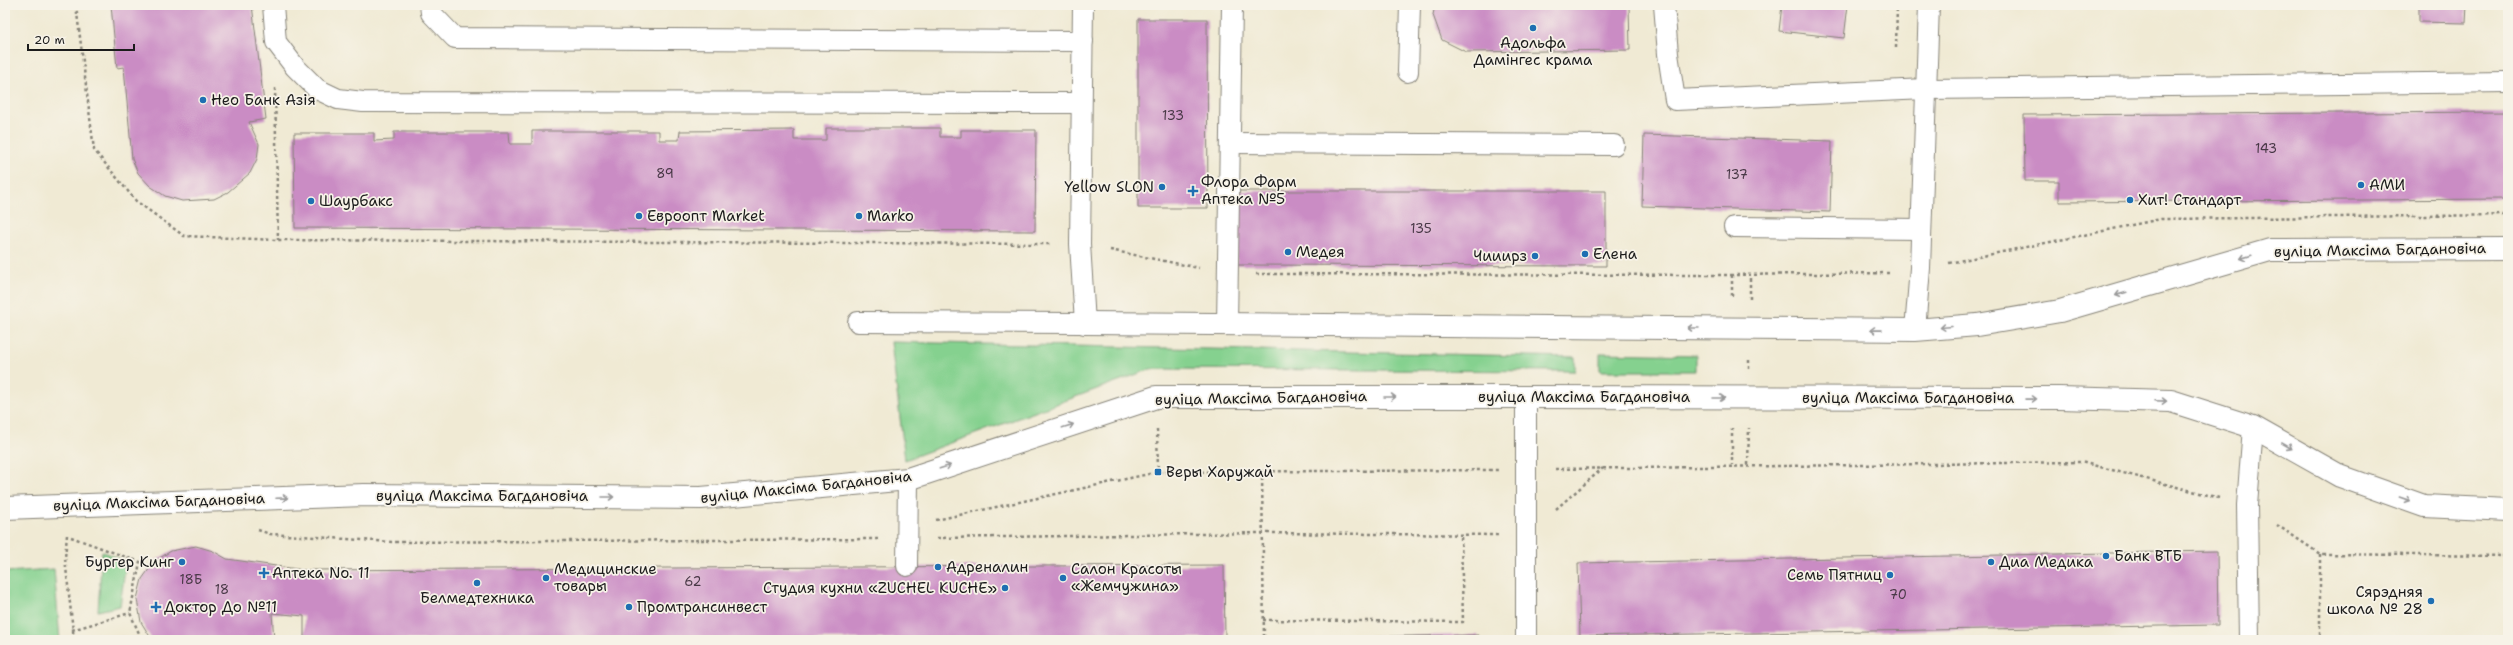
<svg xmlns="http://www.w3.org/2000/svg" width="2513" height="645" viewBox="0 0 2513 645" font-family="'Shantell Sans',sans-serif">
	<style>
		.green { fill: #85d18f; stroke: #507656 }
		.building { fill: #ca8cc4 }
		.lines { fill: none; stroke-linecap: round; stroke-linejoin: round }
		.service-casing { stroke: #868378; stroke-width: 22 }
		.minor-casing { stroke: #868378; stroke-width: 24 }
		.primary-casing { stroke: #868378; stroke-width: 24 }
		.path { stroke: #868378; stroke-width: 2.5; stroke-dasharray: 3 3; stroke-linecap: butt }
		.service { stroke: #fff; stroke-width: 20 }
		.minor { stroke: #fff; stroke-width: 22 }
		.primary { stroke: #fff; stroke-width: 22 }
		.oneway { stroke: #999 }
		.poi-dot { fill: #1f6fb2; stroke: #f7f3e8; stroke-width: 1.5 }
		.labels { text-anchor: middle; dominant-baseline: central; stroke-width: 3.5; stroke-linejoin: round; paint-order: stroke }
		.number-label { font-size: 13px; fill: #483846 }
		.poi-label { font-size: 15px; fill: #1c1c1c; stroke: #f7f3e8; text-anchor: start }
		.street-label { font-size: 15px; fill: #1c1c1c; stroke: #f7f3e8 }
	</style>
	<rect width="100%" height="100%" fill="#f7f3e8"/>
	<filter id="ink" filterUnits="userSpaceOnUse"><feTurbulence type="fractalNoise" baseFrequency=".025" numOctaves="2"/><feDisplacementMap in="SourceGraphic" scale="8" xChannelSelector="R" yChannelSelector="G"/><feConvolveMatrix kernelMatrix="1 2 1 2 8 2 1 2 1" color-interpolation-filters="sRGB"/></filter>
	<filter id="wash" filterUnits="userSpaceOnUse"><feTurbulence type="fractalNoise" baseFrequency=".012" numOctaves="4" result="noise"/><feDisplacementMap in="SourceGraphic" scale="16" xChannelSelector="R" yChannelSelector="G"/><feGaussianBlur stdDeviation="0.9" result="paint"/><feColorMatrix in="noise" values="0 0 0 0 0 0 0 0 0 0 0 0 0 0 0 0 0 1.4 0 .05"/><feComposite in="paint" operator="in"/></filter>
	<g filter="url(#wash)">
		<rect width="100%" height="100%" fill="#f0ead4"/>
		<g class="green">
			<polygon points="891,342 1575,357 1575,371 1151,369 905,460"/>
			<polygon points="1600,353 1696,355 1696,371 1600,371"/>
			<polygon points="102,551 126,562 120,606 98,611"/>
			<polygon points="54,569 60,640 5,640 5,572"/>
		</g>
		<g id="blocks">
			<g class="building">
				<polygon points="111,5 252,5 266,119 249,122 259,144 257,159 250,173 228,192 214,199 182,201 165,196 150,186 138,173 132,159 124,67 117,68"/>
				<polygon points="1435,5 1629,5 1630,50 1466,52 1442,40 1433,15"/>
				<polygon points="1782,5 1848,5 1844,38 1779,31"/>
				<polygon points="2419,5 2467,5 2466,23 2419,22"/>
				<polygon points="1138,19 1207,19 1208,208 1138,208"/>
				<polygon points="2508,112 2508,199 2059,202 2059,181 2025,181 2024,115"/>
				<polygon points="826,128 940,128 940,137 961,137 961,130 1036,130 1035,231 295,228 294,133 374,133 374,141 394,140 394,132 509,132 510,144 532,144 532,131 659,131 659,140 679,140 680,131 794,130 794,140 826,140"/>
				<polygon points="1644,135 1832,141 1830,212 1642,206"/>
				<polygon points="1236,191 1606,191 1606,266 1237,265"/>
				<polygon points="196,546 213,551 227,559 304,570 1224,565 1225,638 304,640 304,616 272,613 274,640 152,640 141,622 137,599 142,579 155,561 171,551"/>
				<polygon points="2217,551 2218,625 1580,636 1578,563"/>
				<polygon points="1478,635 1478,640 1338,640 1338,637"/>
			</g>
		</g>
	</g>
	<g filter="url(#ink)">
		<use href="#blocks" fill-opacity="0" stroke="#868378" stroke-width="1"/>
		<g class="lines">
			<defs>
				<g id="service">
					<polyline points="273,5 276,42 295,67 317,89 338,99 363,102 1081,103"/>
					<polyline points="430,5 431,13 455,38 1083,41"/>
					<polyline points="1664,5 1668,54 1675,100 1926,89 2508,82"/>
					<polyline points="1408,72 1410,5"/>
					<polyline points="1231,143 1614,145"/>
					<polyline points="1734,227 1920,229"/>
					<polyline points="858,322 1085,323 1080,244 1083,5"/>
					<polyline points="1227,325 1232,5"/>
					<polyline points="1915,330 1920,268 1929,5"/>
					<polyline points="1526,397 1526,640"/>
					<polyline points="907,566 908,479"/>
					<polyline points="2249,640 2247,505 2253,427"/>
				</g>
				<polyline id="minor" points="1085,323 1915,330 1977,325 2060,311 2270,250 2508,249"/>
				<polyline id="primary" points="5,508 364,495 701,498 908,479 1156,397 1526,397 2059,398 2171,401 2253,427 2340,476 2424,506 2508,510"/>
			</defs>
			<use href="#service" class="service-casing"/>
			<use href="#minor" class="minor-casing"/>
			<use href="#primary" class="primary-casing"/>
			<g class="path">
				<polyline points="76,5 94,150 136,201 184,236 278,240 1052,244"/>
				<polyline points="1896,48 1897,5"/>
				<polyline points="275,88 278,240"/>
				<polyline points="1110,250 1199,268"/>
				<polyline points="1949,263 2161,219 2508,215"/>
				<polyline points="1256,274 1732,275 1891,273"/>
				<polyline points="1732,275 1732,299"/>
				<polyline points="1750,299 1750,275"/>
				<polyline points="1749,369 1749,358"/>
				<polyline points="1732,428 1732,465"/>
				<polyline points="1157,429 1158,472"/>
				<polyline points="1748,465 1749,428"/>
				<polyline points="1555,469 2081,462 2219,498"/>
				<polyline points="1262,472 1264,640"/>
				<polyline points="1556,509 1603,468"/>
				<polyline points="936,520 1158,472 1498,470"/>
				<polyline points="2277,525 2320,554 2508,556"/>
				<polyline points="258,530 270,534 392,542 878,539"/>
				<polyline points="67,535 65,558 74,640"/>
				<polyline points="71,537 140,562 130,613 142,640"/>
				<polyline points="937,538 1262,533 1498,535"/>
				<polyline points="2320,554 2320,640"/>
				<polyline points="1263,620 1463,622 1461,535"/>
				<polyline points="72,630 130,613"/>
				<polyline points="1160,639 1160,640"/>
			</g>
			<use href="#service" class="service"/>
			<use href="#minor" class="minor"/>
			<use href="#primary" class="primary"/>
		</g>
		<defs><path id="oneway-shaft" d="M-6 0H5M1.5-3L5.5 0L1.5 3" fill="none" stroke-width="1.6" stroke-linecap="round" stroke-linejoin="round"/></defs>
		<g class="oneway">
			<use href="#oneway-shaft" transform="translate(2246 257) rotate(164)"/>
			<use href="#oneway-shaft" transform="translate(2121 294) rotate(164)"/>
			<use href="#oneway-shaft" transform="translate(1946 327) rotate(175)"/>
			<use href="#oneway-shaft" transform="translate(1693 328) rotate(-180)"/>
			<use href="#oneway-shaft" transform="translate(1876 330) rotate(-179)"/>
			<use href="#oneway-shaft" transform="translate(1390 397)"/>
			<use href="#oneway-shaft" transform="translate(1719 398)"/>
			<use href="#oneway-shaft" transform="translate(2031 399) rotate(-1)"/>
			<use href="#oneway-shaft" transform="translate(2161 401) rotate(2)"/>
			<use href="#oneway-shaft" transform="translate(1068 426) rotate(-18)"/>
			<use href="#oneway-shaft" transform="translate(2287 446) rotate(30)"/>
			<use href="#oneway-shaft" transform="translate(945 467) rotate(-18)"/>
			<use href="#oneway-shaft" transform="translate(608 497)"/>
			<use href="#oneway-shaft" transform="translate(282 498) rotate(-2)"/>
			<use href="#oneway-shaft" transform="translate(2405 499) rotate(19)"/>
		</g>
	</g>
	<g class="poi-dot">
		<circle cx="1533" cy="28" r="4"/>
		<circle cx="203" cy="100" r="4"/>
		<circle cx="2361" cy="185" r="4"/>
		<circle cx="1162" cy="187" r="4"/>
		<path d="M1191 185h4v4h4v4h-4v4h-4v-4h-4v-4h4z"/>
		<circle cx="2130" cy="200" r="4"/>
		<circle cx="311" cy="201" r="4"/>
		<circle cx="639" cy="216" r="4"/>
		<circle cx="859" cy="216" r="4"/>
		<circle cx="1288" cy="252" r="4"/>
		<circle cx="1585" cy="254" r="4"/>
		<circle cx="1535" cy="256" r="4"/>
		<rect x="1154" y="468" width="8" height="8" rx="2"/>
		<circle cx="2106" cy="556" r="4"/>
		<circle cx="182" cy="562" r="4"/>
		<circle cx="1991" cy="562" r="4"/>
		<circle cx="938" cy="567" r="4"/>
		<path d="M262 567h4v4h4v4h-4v4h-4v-4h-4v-4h4z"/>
		<circle cx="1890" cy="575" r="4"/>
		<circle cx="546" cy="578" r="4"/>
		<circle cx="1063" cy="578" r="4"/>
		<circle cx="477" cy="583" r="4"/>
		<circle cx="1005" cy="588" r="4"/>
		<circle cx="2431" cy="601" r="4"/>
		<path d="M154 601h4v4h4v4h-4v4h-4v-4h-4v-4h4z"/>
		<circle cx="629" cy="607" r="4"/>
	</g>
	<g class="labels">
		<g class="number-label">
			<text x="1173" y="115">133</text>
			<text x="2266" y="148">143</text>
			<text x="665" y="173">89</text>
			<text x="1737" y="174">137</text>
			<text x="1421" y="228">135</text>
			<text x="191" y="579">18Б</text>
			<text x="693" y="581">62</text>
			<text x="222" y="589">18</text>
			<text x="1898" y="594">70</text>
		</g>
		<g class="poi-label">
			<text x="1533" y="43" text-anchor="middle">Адольфа<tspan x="1533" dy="17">Дамінгес крама</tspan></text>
			<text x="211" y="100">Нео Банк Азія</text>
			<text x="1201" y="182">Флора Фарм<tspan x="1201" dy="17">Аптека №5</tspan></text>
			<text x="2369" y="185">АМИ</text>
			<text x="1154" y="187" text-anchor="end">Yellow SLON</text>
			<text x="2138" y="200">Хит! Стандарт</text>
			<text x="319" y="201">Шаурбакс</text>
			<text x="647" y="216">Евроопт Market</text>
			<text x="867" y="216">Marko</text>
			<text x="1296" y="252">Медея</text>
			<text x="1593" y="254">Елена</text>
			<text x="1527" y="256" text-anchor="end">Чииирз</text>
			<text x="1166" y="472">Веры Харужай</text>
			<text x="2114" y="556">Банк ВТБ</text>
			<text x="174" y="562" text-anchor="end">Бургер Кинг</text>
			<text x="1999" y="562">Диа Медика</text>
			<text x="946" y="567">Адреналин</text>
			<text x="554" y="569">Медицинские<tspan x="554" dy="17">товары</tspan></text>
			<text x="1071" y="569">Салон Красоты<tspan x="1071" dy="17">«Жемчужина»</tspan></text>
			<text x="272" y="573">Аптека No. 11</text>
			<text x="1882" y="575" text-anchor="end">Семь Пятниц</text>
			<text x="997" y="588" text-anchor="end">Студия кухни «ZUCHEL KUCHE»</text>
			<text x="2423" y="592" text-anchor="end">Сярэдняя<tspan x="2423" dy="17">школа № 28</tspan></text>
			<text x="477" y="598" text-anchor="middle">Белмедтехника</text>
			<text x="164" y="607">Доктор До №11</text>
			<text x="637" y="607">Промтрансинвест</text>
		</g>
		<g class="street-label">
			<text transform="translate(2380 250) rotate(-1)">вуліца Максіма Багдановіча</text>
			<text x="1584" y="397">вуліца Максіма Багдановіча</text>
			<text transform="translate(1261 398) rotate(-1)">вуліца Максіма Багдановіча</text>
			<text x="1908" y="398">вуліца Максіма Багдановіча</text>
			<text transform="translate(806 487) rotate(-6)">вуліца Максіма Багдановіча</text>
			<text x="482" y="496">вуліца Максіма Багдановіча</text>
			<text transform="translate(159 502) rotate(-2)">вуліца Максіма Багдановіча</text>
		</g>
	</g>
	<rect width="2513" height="645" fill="none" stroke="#f7f3e8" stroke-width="20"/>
	<path d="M28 44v6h106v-6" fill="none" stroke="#1c1c1c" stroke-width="2"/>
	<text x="34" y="44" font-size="12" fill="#1c1c1c" stroke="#f7f3e8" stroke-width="3" paint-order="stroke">20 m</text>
</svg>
